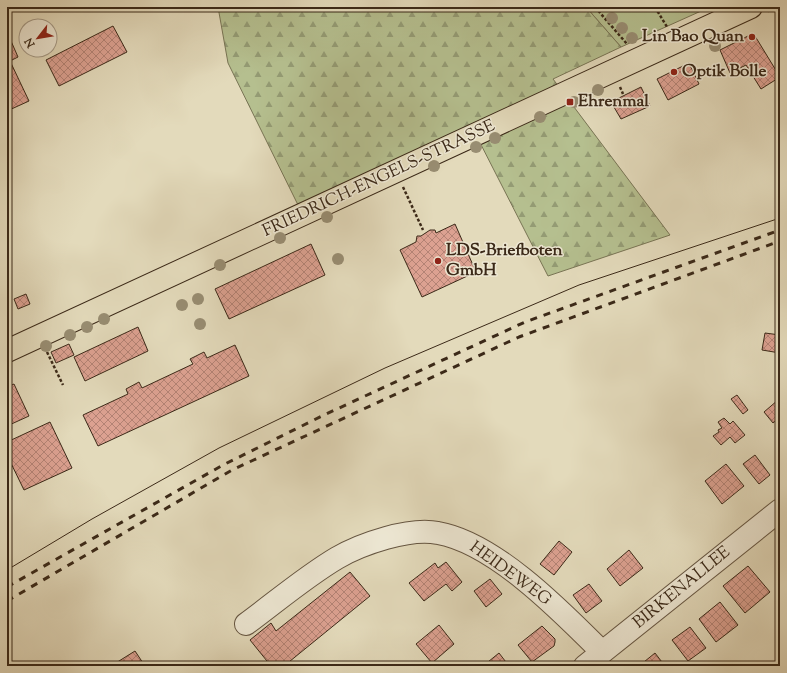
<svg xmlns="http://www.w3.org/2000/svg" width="787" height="673" viewBox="0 0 787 673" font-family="'Sorts Mill Goudy',serif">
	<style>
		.green { fill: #b5bf8f; stroke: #787454 }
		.forest { fill: url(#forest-firs); stroke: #787454 }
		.building { fill: url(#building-cross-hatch); stroke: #3b2918 }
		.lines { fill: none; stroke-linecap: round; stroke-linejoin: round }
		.minor-casing { stroke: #655541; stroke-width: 24 }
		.major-casing { stroke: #3b2918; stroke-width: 24 }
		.path { stroke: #3b2918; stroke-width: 2.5; stroke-dasharray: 3 2; stroke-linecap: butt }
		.minor { stroke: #ede7d3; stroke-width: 22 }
		.major { stroke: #e3dabb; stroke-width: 22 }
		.tram { stroke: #3b2918; stroke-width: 1 }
		.rail { stroke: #3b2918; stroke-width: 3; stroke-dasharray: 7 7; stroke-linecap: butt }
		.tree { fill: #988d72 }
		.poi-dot { fill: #8f2418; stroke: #ede7d3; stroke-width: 1.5 }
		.labels { text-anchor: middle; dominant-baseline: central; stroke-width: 3; stroke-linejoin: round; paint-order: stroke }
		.poi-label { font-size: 17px; font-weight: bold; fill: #3b2918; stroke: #ede7d3; text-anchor: start }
		.street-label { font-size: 17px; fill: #3b2918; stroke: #ede7d3 }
	</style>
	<defs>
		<pattern id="forest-firs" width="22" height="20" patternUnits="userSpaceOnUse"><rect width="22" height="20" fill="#b5bf8f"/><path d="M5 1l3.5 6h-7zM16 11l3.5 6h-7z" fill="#949b74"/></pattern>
		<pattern id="building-cross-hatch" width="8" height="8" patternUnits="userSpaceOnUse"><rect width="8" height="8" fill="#dca191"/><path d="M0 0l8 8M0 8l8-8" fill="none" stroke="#b48375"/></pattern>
	</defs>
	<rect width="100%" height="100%" fill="#e3dabb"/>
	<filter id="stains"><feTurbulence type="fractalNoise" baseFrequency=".005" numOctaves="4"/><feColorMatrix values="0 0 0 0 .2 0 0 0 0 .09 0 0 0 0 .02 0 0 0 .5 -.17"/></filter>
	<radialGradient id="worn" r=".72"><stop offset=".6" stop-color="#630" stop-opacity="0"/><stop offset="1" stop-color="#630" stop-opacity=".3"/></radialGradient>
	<polygon class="green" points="586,7 710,7 621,47"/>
	<polygon class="forest" points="218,7 586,7 621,47 553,79 670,235 548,276 473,129 300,209 228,63"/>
	<g class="building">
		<polygon points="113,26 127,52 59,86 46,60"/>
		<polygon points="752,34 755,36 780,77 761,89 746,65 730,73 720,50"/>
		<polygon points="11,41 18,57 10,61 29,101 7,111 7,43"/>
		<polygon points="689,63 699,84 668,100 657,79"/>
		<polygon points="641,87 650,106 621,119 611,102"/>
		<polygon points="455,224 476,272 422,297 400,250 416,242 417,236 421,236 430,230 435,230 436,233"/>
		<polygon points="311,244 325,275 229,319 215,289"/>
		<polygon points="26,294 30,304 18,309 14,299"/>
		<polygon points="138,327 148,351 85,381 74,357"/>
		<polygon points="765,333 780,335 780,353 762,350"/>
		<polygon points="69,344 74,355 56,363 51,352"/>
		<polygon points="235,345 249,376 98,446 83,415 128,394 126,389 139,382 142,388 193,364 190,359 204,352 207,358"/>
		<polygon points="14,384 29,416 7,426 7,387"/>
		<polygon points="737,395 748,410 743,414 731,399"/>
		<polygon points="778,400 780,403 780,417 773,423 764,412"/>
		<polygon points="724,418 730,424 733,421 745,435 735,443 730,437 721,445 713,436 719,432 718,430 722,428 718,422"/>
		<polygon points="50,422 72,468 24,490 7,455 7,442"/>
		<polygon points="755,455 770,475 759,484 743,464"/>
		<polygon points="726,464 744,486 722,504 705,481"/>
		<polygon points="559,541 572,552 554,575 540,564"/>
		<polygon points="629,550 643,568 620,586 607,569"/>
		<polygon points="446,562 462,582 452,591 446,584 424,601 409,583 435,563 438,568"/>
		<polygon points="748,566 770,592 745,613 723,586"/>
		<polygon points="350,572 370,596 284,666 271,666 250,640 271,623 276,631"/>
		<polygon points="490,579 502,594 486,607 474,591"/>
		<polygon points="589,584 602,601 586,613 573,595"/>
		<polygon points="720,602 738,625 716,642 699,619"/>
		<polygon points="439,625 454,644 432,663 416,644"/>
		<polygon points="542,626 555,639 555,642 554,646 532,662 518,645"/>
		<polygon points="690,627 706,648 688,661 672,640"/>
		<polygon points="135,651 145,666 111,666"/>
		<polygon points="499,653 509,666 483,666"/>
		<polygon points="655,653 665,666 639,666"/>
	</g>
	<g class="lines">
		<defs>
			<g id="minor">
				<path d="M246 624C276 602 305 577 337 558 361 544 410 527 438 533 495 543 562 612 602 652"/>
				<polyline points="585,666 780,510"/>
			</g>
			<polyline id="major" points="7,351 751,7"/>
		</defs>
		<use href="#minor" class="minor-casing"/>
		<use href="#major" class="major-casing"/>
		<g class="path">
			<polyline points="595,7 627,44"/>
			<polyline points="655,7 667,27"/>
			<polyline points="768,11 779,7"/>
			<polyline points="620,87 623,94"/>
			<polyline points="403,187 423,230"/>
			<polyline points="47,352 63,385"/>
		</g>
		<use href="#minor" class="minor"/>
		<use href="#major" class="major"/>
		<polyline class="tram" points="7,570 92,519 219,448 385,368 579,285 780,218"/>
		<g class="rail">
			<polyline points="7,587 223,465 324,415 525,322 780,230"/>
			<polyline points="7,601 232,470 519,337 780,241"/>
		</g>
	</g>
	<g class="tree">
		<circle cx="612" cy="18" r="6"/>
		<circle cx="622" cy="28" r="6"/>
		<circle cx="632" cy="38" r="6"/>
		<circle cx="715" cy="46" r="6"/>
		<circle cx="598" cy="90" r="6"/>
		<circle cx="574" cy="102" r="6"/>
		<circle cx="540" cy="117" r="6"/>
		<circle cx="495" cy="138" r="6"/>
		<circle cx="476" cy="147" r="6"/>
		<circle cx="434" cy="166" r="6"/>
		<circle cx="327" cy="217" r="6"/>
		<circle cx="280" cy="238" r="6"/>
		<circle cx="338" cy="259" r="6"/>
		<circle cx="220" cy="265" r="6"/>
		<circle cx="198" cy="299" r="6"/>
		<circle cx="182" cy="305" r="6"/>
		<circle cx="104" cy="319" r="6"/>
		<circle cx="200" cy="324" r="6"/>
		<circle cx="87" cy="327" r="6"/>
		<circle cx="70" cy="335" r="6"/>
		<circle cx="46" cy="346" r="6"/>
	</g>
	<g class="poi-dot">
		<circle cx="752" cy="37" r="4"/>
		<circle cx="674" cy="72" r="4"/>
		<rect x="566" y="98" width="8" height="8" rx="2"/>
		<circle cx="438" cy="261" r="4"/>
	</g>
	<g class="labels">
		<g class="poi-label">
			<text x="744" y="37" text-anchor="end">Lin Bao Quan</text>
			<text x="682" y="72">Optik Bolle</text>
			<text x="578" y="102">Ehrenmal</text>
			<text x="446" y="251">LDS-Briefboten<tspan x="446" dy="20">GmbH</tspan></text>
		</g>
		<g class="street-label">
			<text transform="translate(379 179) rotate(-25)">FRIEDRICH-ENGELS-STRASSE</text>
			<text transform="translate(510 574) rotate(36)">HEIDEWEG</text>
			<text transform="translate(682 588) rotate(-39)">BIRKENALLEE</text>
		</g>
	</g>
	<rect width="787" height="673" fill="none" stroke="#e3dabb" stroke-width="24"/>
	<rect x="8" y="8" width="771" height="657" fill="none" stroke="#3b2918" stroke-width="2"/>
	<rect x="12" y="12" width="763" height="649" fill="none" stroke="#3b2918"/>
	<g transform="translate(38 38) rotate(239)"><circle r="19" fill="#ede7d3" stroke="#a69b88"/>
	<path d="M0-3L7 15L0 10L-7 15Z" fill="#8f2418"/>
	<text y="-6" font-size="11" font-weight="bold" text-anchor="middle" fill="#3b2918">N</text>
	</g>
	<rect width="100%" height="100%" filter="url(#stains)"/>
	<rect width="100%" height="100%" fill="url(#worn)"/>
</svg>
